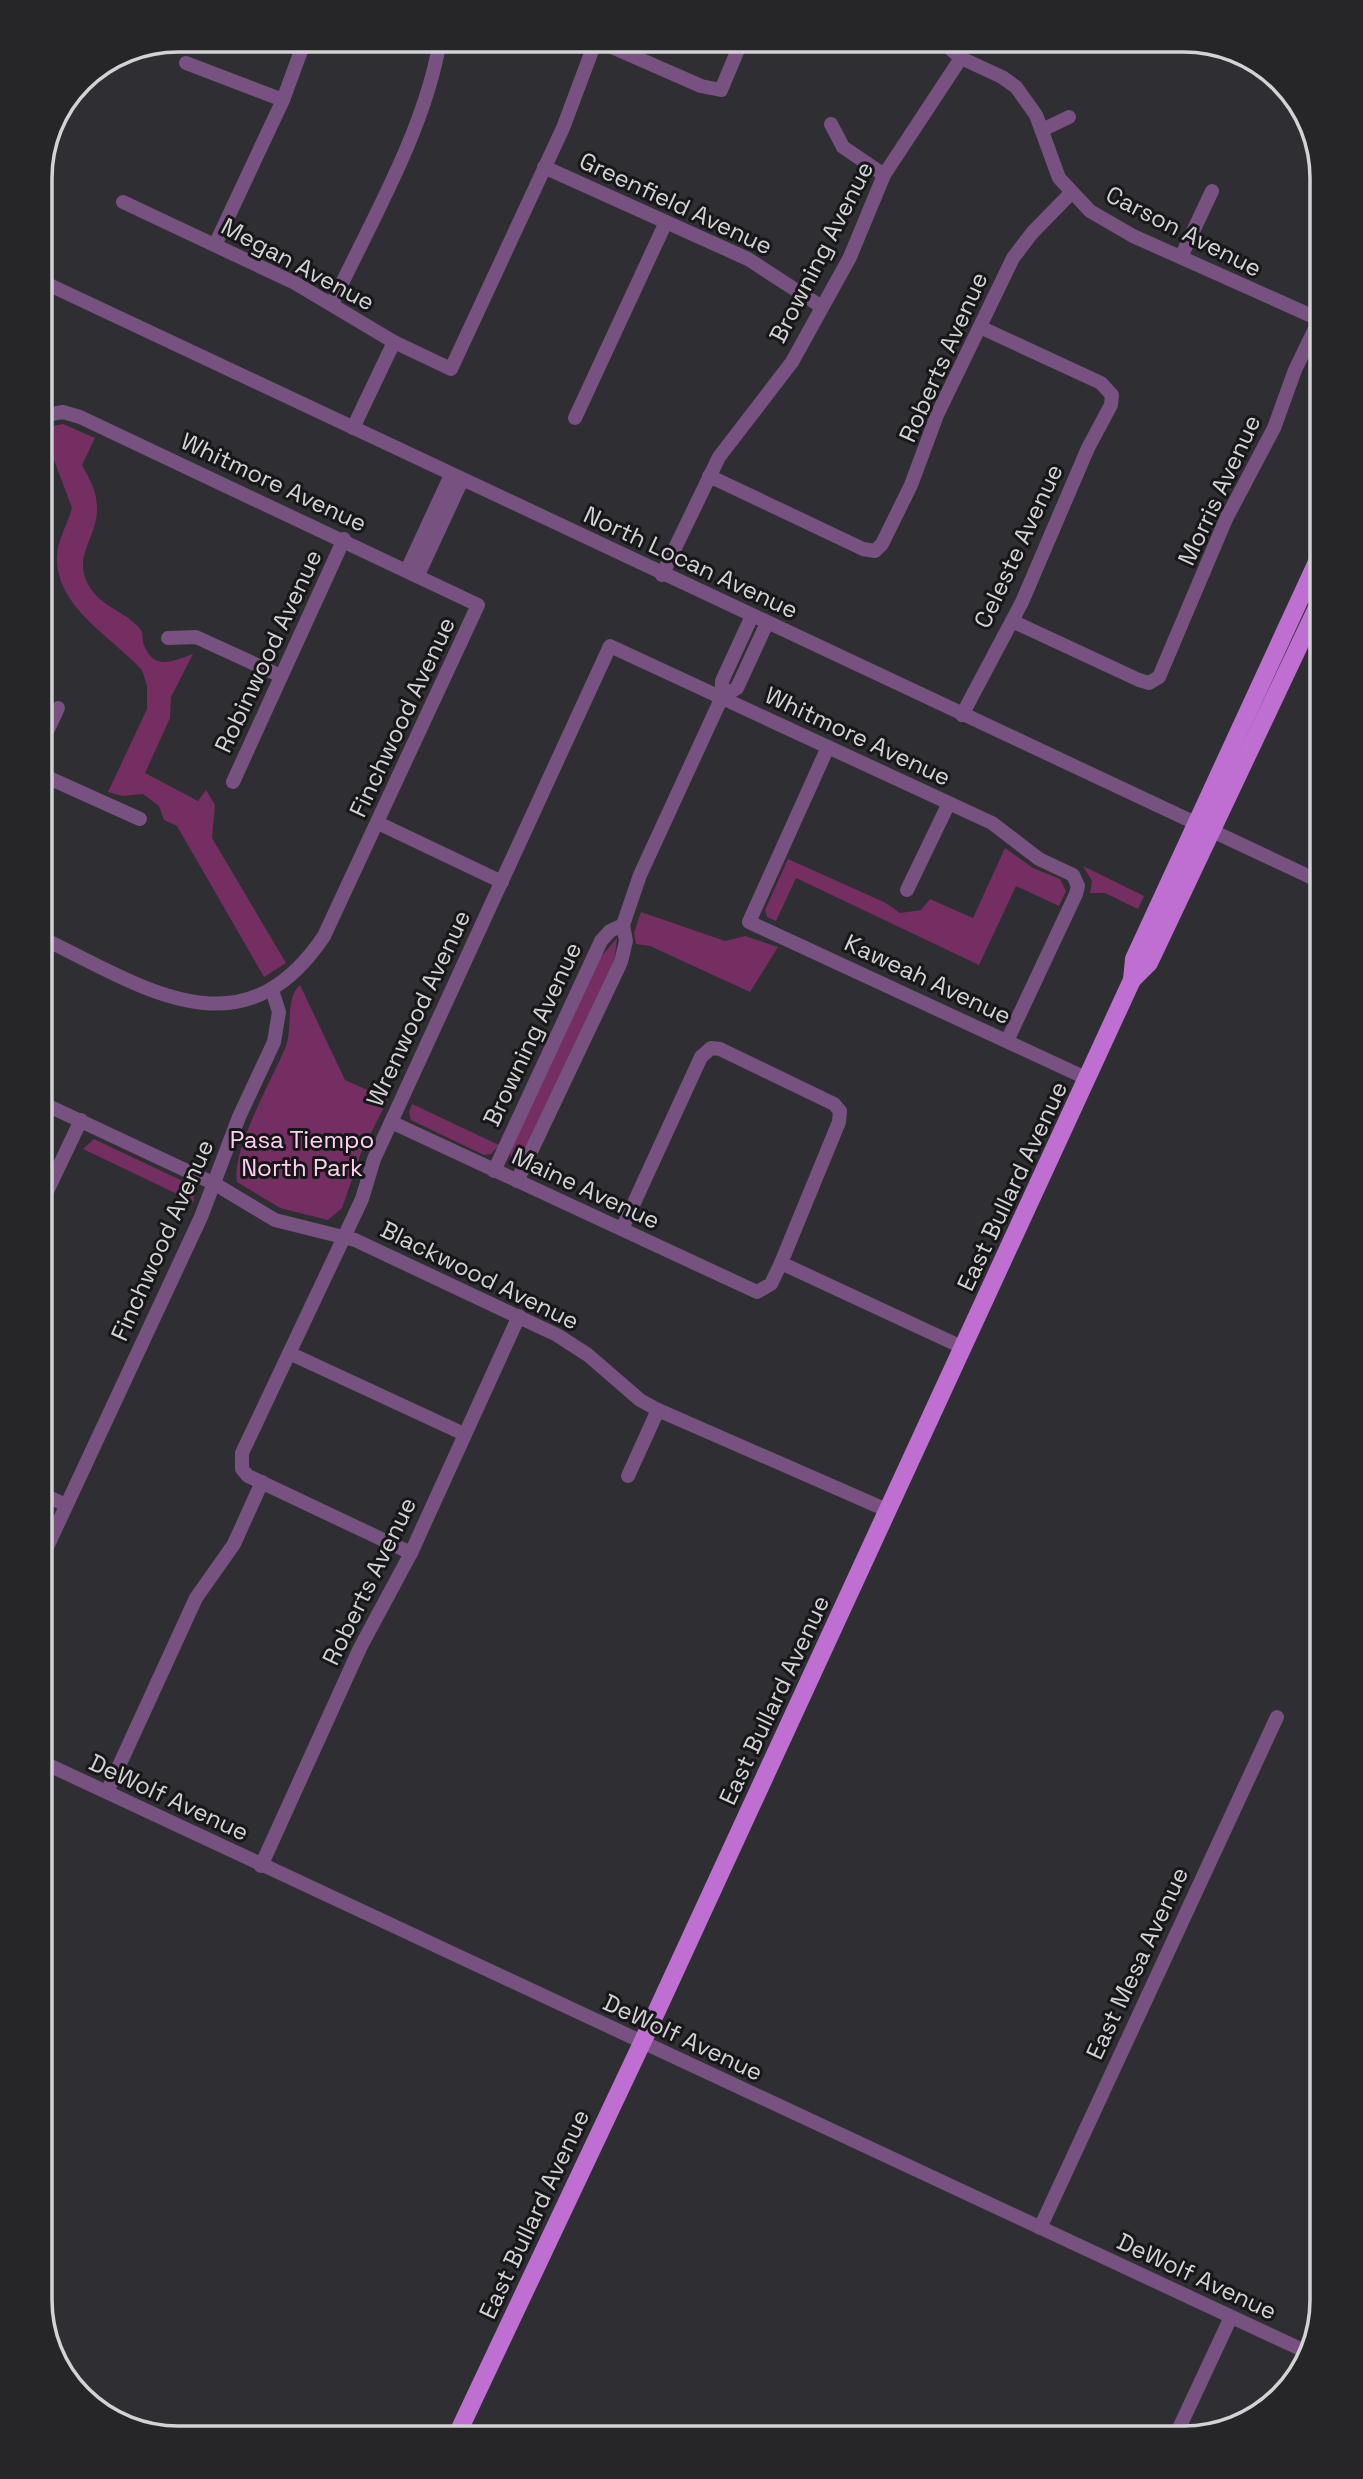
<svg xmlns="http://www.w3.org/2000/svg" width="1363" height="2479" viewBox="0 0 1363 2479" font-family="'Space Grotesk',sans-serif">
	<style>
		.green { fill: #742e62 }
		.lines { fill: none; stroke-linecap: round; stroke-linejoin: round }
		.minor { stroke: #775180; stroke-width: 14 }
		.major { stroke: #be6fd1; stroke-width: 18 }
		.labels { text-anchor: middle; dominant-baseline: central; stroke-width: 6; stroke-linejoin: round; paint-order: stroke }
		.street-label { font-size: 24px; fill: #d3d2d5; stroke: #171719 }
		.park-label { font-size: 24px; fill: #ffd1ef; stroke: #171719 }
		.rim { fill: none; stroke: #d3d2d5; stroke-width: 3.5 }
	</style>
	<rect width="100%" height="100%" fill="#2f2e32"/>
	<g class="green">
		<path d="M63 424 95 438 82 465C90 480 98 493 97 511 96 541 68 560 94 593 106 608 129 614 141 630 143 633 142 640 144 645 154 671 173 661 193 654L171 697 170 718 145 773 198 801 206 790 215 805 212 838 286 963 264 977 177 826 164 820 159 806 143 794 122 796 108 792 147 709V686L142 670C113 638 59 609 57 561 56 542 67 526 72 508L54 460 40 454V428Z"/>
		<polygon points="1005,848 1033,868 1060,879 1066,891 1059,906 1016,886 979,965 796,878 776,921 767,917 765,910 788,859 886,903 900,913 921,910 930,899 973,918"/>
		<polygon points="1083,866 1144,896 1138,909 1105,893 1090,893 1092,881"/>
		<polygon points="641,912 725,941 745,936 778,947 750,992 650,946 636,944 634,933"/>
		<polygon points="617,938 614,963 519,1162 511,1161 510,1152 600,958"/>
		<path d="M300 985 345 1080 388 1099 361 1153 342 1208 328 1220 280 1208 237 1182C231 1150 273 1078 286 1046 293 1026 285 998 300 985Z"/>
		<polygon points="412,1104 499,1145 491,1154 484,1155 411,1120 409,1112"/>
		<polygon points="94,1139 193,1186 194,1202 83,1149"/>
	</g>
	<g class="lines">
		<g class="minor">
			<polyline points="596,40 701,86 721,90 742,40"/>
			<polyline points="940,40 961,58 1002,77 1016,87 1036,115 1059,178 1090,211 1133,236 1323,321"/>
			<polyline points="186,63 283,100"/>
			<polyline points="831,124 843,147 884,175"/>
			<polyline points="1042,130 1069,117"/>
			<polyline points="544,167 748,259 822,307"/>
			<polyline points="123,202 295,283 394,342 451,369 563,128 596,40"/>
			<polyline points="215,245 283,100 305,40"/>
			<polyline points="1181,257 1212,191"/>
			<polyline points="41,281 1323,883"/>
			<path d="M332 304C370 223 426 128 440 40"/>
			<polyline points="575,418 666,222"/>
			<polyline points="353,428 394,342"/>
			<polyline points="709,476 863,549 875,551 882,544 911,485 937,415 1013,258 1032,233 1071,193"/>
			<polyline points="407,570 451,475"/>
			<polyline points="418,575 462,480"/>
			<polyline points="662,575 719,457 792,362 850,257 884,175 961,58"/>
			<polyline points="1012,621 1139,680 1149,683 1159,677 1226,519 1274,428 1295,370 1323,312"/>
			<polyline points="168,638 196,637 281,676"/>
			<polyline points="722,697 737,688 767,623"/>
			<polyline points="962,715 1022,602 1088,448 1111,405 1112,395 1101,383 982,328"/>
			<polyline points="40,746 58,708"/>
			<polyline points="828,747 749,922 1088,1079"/>
			<polyline points="40,774 140,819"/>
			<polyline points="233,782 344,539"/>
			<polyline points="378,823 502,882"/>
			<polyline points="907,890 949,803"/>
			<path d="M40 937C142 986 242 1059 324 936L478 605 80 417 63 412 40 416"/>
			<polyline points="40,1102 215,1184 275,1220 355,1240 557,1335 588,1355 640,1400 658,1410 889,1511"/>
			<polyline points="391,1122 757,1292 771,1284 781,1263 839,1122 840,1111 834,1104 720,1049 711,1048 701,1057 622,1229"/>
			<polyline points="494,1171 601,941 610,931 623,925"/>
			<polyline points="517,1181 621,962 626,941 623,925 640,875 722,697 722,681 752,616"/>
			<polyline points="40,1206 81,1120"/>
			<polyline points="781,1263 964,1348"/>
			<polyline points="289,1353 464,1434"/>
			<polyline points="628,1476 658,1410"/>
			<polyline points="40,1493 66,1505"/>
			<polyline points="411,1553 248,1476 242,1469 242,1453 362,1199 374,1159 610,646 992,823 1039,859 1073,875 1078,886 1076,894 1007,1041"/>
			<polyline points="40,1562 201,1217 239,1117 274,1042 279,1012 272,990"/>
			<polyline points="40,1761 1307,2352"/>
			<polyline points="107,1792 196,1598 234,1544 262,1482"/>
			<polyline points="261,1866 360,1648 411,1553 519,1316"/>
			<polyline points="1040,2228 1277,1717"/>
			<polyline points="1174,2439 1231,2317"/>
		</g>
		<g class="major">
			<polyline points="1132,980 1149,963 1323,595"/>
			<polyline points="455,2439 642,2043 1132,980 1134,959 1323,549"/>
		</g>
	</g>
	<g class="labels">
		<g class="street-label">
			<text transform="translate(676 203) rotate(25)">Greenfield Avenue</text>
			<text transform="translate(1184 231) rotate(27)">Carson Avenue</text>
			<text transform="translate(821 252) rotate(-63)">Browning Avenue</text>
			<text transform="translate(298 264) rotate(28)">Megan Avenue</text>
			<text transform="translate(943 357) rotate(-66)">Roberts Avenue</text>
			<text transform="translate(274 482) rotate(25)">Whitmore Avenue</text>
			<text transform="translate(1219 490) rotate(-65)">Morris Avenue</text>
			<text transform="translate(1018 546) rotate(-65)">Celeste Avenue</text>
			<text transform="translate(691 562) rotate(25)">North Locan Avenue</text>
			<text transform="translate(268 651) rotate(-65)">Robinwood Avenue</text>
			<text transform="translate(402 717) rotate(-65)">Finchwood Avenue</text>
			<text transform="translate(858 736) rotate(25)">Whitmore Avenue</text>
			<text transform="translate(928 979) rotate(25)">Kaweah Avenue</text>
			<text transform="translate(418 1008) rotate(-65)">Wrenwood Avenue</text>
			<text transform="translate(532 1034) rotate(-65)">Browning Avenue</text>
			<text transform="translate(1012 1186) rotate(-65)">East Bullard Avenue</text>
			<text transform="translate(586 1188) rotate(25)">Maine Avenue</text>
			<text transform="translate(162 1240) rotate(-66)">Finchwood Avenue</text>
			<text transform="translate(480 1275) rotate(26)">Blackwood Avenue</text>
			<text transform="translate(369 1581) rotate(-64)">Roberts Avenue</text>
			<text transform="translate(774 1700) rotate(-65)">East Bullard Avenue</text>
			<text transform="translate(169 1797) rotate(25)">DeWolf Avenue</text>
			<text transform="translate(1137 1963) rotate(-65)">East Mesa Avenue</text>
			<text transform="translate(683 2037) rotate(25)">DeWolf Avenue</text>
			<text transform="translate(534 2214) rotate(-65)">East Bullard Avenue</text>
			<text transform="translate(1197 2276) rotate(25)">DeWolf Avenue</text>
		</g>
		<g class="park-label">
			<text x="302" y="1139">Pasa Tiempo<tspan x="302" dy="28">North Park</tspan></text>
		</g>
	</g>
	<path d="M0 0H1363V2479H0ZM178 52H1184A126 126 0 0 1 1310 178V2300A126 126 0 0 1 1184 2426H178A126 126 0 0 1 52 2300V178A126 126 0 0 1 178 52Z" fill="#262628" fill-rule="evenodd"/>
	<path class="rim" d="M178 52H1184A126 126 0 0 1 1310 178V2300A126 126 0 0 1 1184 2426H178A126 126 0 0 1 52 2300V178A126 126 0 0 1 178 52Z"/>
</svg>
